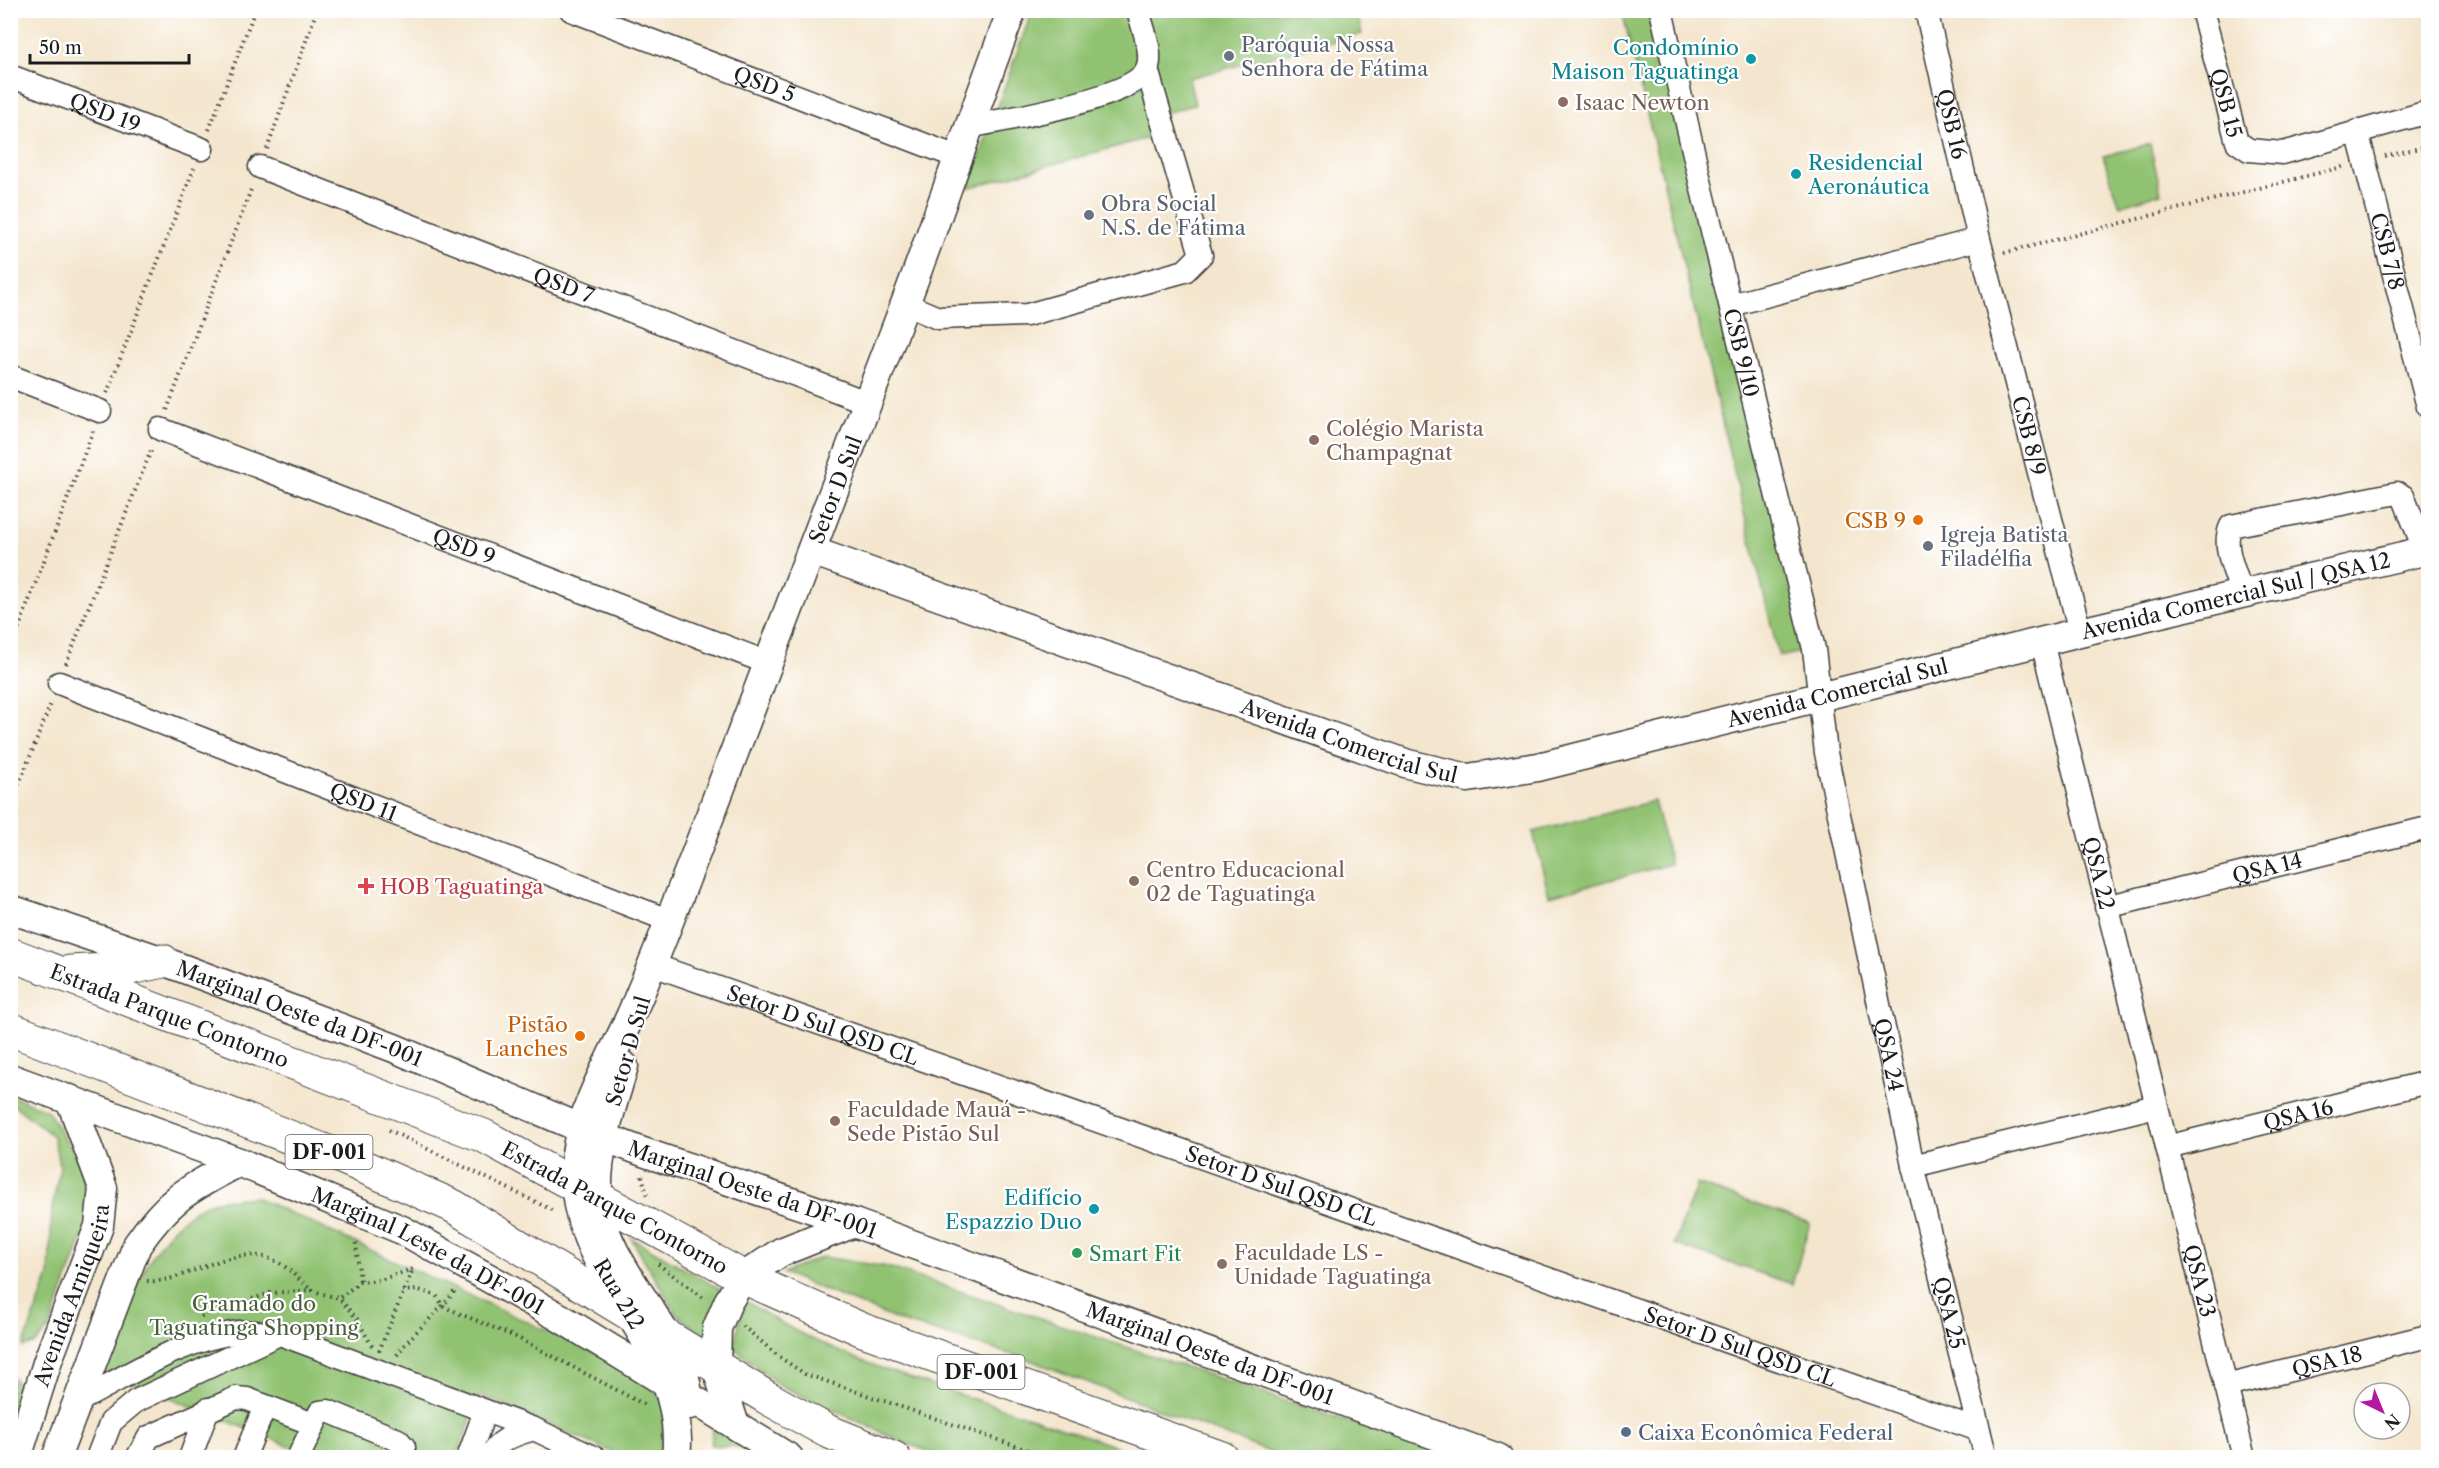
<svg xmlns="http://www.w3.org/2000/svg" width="2439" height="1468" viewBox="0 0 2439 1468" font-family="'Libre Caslon Text',serif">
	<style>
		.green { fill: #91c272; stroke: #566f47; stroke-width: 1.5 }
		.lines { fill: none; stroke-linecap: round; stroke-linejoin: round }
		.minor-casing { stroke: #3c3a37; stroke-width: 25 }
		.major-casing { stroke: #3c3a37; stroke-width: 31 }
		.highway-casing { stroke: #3c3a37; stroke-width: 35 }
		.path { stroke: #3c3a37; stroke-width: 4; stroke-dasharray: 1.5 4.5; stroke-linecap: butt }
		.minor { stroke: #fff; stroke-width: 22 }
		.major { stroke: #fff; stroke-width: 28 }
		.highway { stroke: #fff; stroke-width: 33 }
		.worship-dot { fill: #6b7280; stroke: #fff; stroke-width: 2 }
		.culture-dot { fill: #0f9aa8; stroke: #fff; stroke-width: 2 }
		.education-dot { fill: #8d6e63; stroke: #fff; stroke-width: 2 }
		.food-dot { fill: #e8710a; stroke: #fff; stroke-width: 2 }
		.health-dot { fill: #e0444e; stroke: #fff; stroke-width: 2 }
		.leisure-dot { fill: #2e9e5b; stroke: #fff; stroke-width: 2 }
		.service-dot { fill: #5c6f8a; stroke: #fff; stroke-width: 2 }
		.labels { text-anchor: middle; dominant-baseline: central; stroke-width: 4.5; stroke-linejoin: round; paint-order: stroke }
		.shield { fill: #fff; stroke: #606060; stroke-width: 1.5 }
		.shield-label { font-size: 20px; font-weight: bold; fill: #1c1c1c }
		.worship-label { font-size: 21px; fill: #5b616d; stroke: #fff; text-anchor: start }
		.culture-label { font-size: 21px; fill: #0d838f; stroke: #fff; text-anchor: end }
		.street-label { font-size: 21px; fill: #1c1c1c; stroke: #fff }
		.education-label { font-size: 21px; fill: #785e54; stroke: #fff; text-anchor: start }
		.food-label { font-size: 21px; fill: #c56008; stroke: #fff; text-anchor: end }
		.health-label { font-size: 21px; fill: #be3a42; stroke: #fff; text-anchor: start }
		.leisure-label { font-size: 21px; fill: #27864d; stroke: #fff; text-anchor: start }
		.park-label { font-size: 21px; fill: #4b5e3e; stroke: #fff }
		.service-label { font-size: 21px; fill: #4e5e75; stroke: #fff; text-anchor: start }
	</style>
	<rect width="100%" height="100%" fill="#fff"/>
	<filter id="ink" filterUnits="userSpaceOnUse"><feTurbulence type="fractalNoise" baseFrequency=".0167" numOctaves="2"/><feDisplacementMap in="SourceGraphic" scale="12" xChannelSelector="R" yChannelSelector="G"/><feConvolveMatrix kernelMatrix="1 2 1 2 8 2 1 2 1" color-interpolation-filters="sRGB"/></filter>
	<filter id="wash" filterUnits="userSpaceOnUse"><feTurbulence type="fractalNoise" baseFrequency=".008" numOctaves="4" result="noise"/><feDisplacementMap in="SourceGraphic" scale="24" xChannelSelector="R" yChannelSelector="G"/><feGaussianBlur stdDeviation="1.35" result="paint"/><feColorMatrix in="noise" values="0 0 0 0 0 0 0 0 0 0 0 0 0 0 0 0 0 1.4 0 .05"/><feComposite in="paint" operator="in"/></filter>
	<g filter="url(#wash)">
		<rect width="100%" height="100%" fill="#f4e6ce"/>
		<g class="green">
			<polygon points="1032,11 1356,11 1362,34 1189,78 1195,104 1153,117 1155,136 968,188"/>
			<polygon points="1622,11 1661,11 1814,649 1779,657"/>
			<polygon points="2150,144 2161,193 2120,206 2103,156"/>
			<polygon points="1654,801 1671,864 1549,896 1533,832"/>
			<polygon points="11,1095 48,1111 67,1142 82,1156 87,1225 50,1327 36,1343 23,1347 49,1275 52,1208 60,1167 53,1136 11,1103"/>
			<polygon points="1697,1184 1810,1223 1792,1284 1674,1244"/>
			<path d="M255 1197 643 1375 666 1407 659 1457H624L480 1395 457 1457H317L103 1371C126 1313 145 1235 205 1205 218 1198 241 1199 255 1197Z"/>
			<polygon points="631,1238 727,1293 709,1341 676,1313"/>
			<polygon points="822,1257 888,1267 1453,1457 1282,1457 1030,1360 902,1322 783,1273"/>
			<path d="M745 1300C828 1358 929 1384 1024 1415 1064 1428 1105 1443 1145 1457H944L903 1442 779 1385 733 1347Z"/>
			<path d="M14 1378C24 1396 16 1417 11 1435V1386Z"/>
			<polygon points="714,1421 760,1448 711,1445"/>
		</g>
	</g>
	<g filter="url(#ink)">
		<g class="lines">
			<defs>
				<g id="minor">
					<path id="s1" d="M571 10 957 157"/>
					<path id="s2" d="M1661 10 1701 185 1814 649 1826 753 1913 1166 1986 1458"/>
					<path id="s3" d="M1926 10 1979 239 2080 632"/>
					<path id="s4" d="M2202 10 2237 142 2249 150 2283 153 2428 112"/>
					<path id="s5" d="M10 76 202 149"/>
					<path d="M968 127C1001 120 1133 99 1147 69 1154 53 1142 27 1138 10"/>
					<path id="s6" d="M2357 131 2428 407"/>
					<path id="s7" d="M260 167 868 403"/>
					<polyline points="905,304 938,318 1027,315 1185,271 1201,255 1147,69"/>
					<polyline points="1731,305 1979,239"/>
					<polyline points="10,376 100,411"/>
					<path id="s8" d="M160 429 768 663"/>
					<path d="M2242 594C2236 574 2221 545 2231 526L2397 493 2403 496 2425 551"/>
					<path id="s9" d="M2042 642 2244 1458"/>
					<path id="s10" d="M59 683 670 921"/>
					<path id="s11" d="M2106 907 2428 828"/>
					<path id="s12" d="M653 965 1979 1430"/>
					<path id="s13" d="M2167 1147 2428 1082"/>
					<polyline points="1913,1166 2156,1106"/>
					<path id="s14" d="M2226 1386 2428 1336"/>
					<path d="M78 1401C128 1376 182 1339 239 1332 252 1331 267 1333 280 1334L534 1429 595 1458"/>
					<polyline points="97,1458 111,1422 136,1401 277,1335"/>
					<polyline points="137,1458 149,1437 236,1398 247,1399 313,1424"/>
					<polyline points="190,1458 208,1409"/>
					<polyline points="244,1458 265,1406"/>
					<polyline points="298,1458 320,1412 328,1411 398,1440 404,1447 404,1458"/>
					<polyline points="468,1458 485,1411"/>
					<path d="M489 1458C500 1438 514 1435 534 1429"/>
				</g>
				<g id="major">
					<path id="s15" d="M812 551 1408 764 1468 778 1538 767 2080 632 2428 550"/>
					<path id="s16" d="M10 909 163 961 394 1048 580 1128 643 1152 854 1223 1498 1458"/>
					<path d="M624 1066C612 1108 596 1150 598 1195 600 1251 651 1303 676 1352 684 1369 687 1386 690 1405"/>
					<path id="s17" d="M10 1078 239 1162 402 1230 559 1317 789 1458"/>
					<polyline points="735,1425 716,1366 717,1328 728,1302 743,1277 781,1252 854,1223"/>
					<path id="s18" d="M17 1458 48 1360 99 1226 103 1188 70 1099"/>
					<path d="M56 1458 137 1245C170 1197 189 1189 239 1162"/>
					<path id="s19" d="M676 1458C690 1339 561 1276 576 1154 582 1107 610 1061 630 1017 653 965 673 911 694 858 764 673 836 489 905 304 942 206 975 108 1012 10"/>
				</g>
				<g id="highway">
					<path id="s20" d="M10 954 484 1136 743 1277 863 1330 1222 1458"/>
					<polyline points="70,972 125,969 163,961"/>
					<polyline points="10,1029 341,1157 453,1206 766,1397 827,1431 894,1458"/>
				</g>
			</defs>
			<use href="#minor" class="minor-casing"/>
			<use href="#major" class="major-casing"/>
			<use href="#highway" class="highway-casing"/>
			<g class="path">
				<polyline points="209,130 255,10"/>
				<polyline points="267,149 317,10"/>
				<polyline points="2385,156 2428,146"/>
				<polyline points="2004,253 2346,166"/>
				<polyline points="107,393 194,168"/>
				<polyline points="167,410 252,187"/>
				<polyline points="10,651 93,431"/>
				<polyline points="66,664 152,448"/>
				<polyline points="10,807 52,701"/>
				<polyline points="389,1130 554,1211"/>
				<polyline points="642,1176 647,1195"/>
				<polyline points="356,1243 360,1282"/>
				<polyline points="658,1264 705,1299"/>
				<path d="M147 1281C186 1284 225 1245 268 1258 291 1266 296 1280 313 1290 320 1294 331 1296 339 1298"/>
				<polyline points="402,1291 419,1290 436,1295 444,1307 518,1338 647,1406"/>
				<polyline points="201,1316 270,1293 313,1290"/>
				<polyline points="743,1326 778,1356 805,1374 1051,1458"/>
				<polyline points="372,1346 357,1319 339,1298 360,1282 380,1280 413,1269"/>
				<polyline points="379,1351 413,1269"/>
				<path d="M397 1355C414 1330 439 1314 456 1289"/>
			</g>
			<use href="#minor" class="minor"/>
			<use href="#major" class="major"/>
			<use href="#highway" class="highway"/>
		</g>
	</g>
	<g class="worship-dot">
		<circle cx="1229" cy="56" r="6"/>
		<circle cx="1089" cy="215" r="6"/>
		<circle cx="1928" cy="546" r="6"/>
	</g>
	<g class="culture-dot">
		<circle cx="1751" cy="59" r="6"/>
		<circle cx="1796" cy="174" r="6"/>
		<circle cx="1094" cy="1209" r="6"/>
	</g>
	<g class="education-dot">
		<circle cx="1563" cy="102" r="6"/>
		<circle cx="1314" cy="440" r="6"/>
		<circle cx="1134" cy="881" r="6"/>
		<circle cx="835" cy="1121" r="6"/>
		<circle cx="1222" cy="1264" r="6"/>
	</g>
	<g class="food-dot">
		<circle cx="1918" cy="520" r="6"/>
		<circle cx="580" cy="1036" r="6"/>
	</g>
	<path class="health-dot" d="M363 877h6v6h6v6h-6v6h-6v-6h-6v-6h6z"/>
	<circle class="leisure-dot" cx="1077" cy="1253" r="6"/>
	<circle class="service-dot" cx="1626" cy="1432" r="6"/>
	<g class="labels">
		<g class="shield">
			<rect x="285.5" y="1135" width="87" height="34" rx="4.5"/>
			<rect x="937.5" y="1355" width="87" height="34" rx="4.5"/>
		</g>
		<g class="shield-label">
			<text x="329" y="1152">DF-001</text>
			<text x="981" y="1372">DF-001</text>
		</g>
		<g class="worship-label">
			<text x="1241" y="44">Paróquia Nossa<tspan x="1241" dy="24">Senhora de Fátima</tspan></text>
			<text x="1101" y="203">Obra Social<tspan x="1101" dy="24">N.S. de Fátima</tspan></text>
			<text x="1940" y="534">Igreja Batista<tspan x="1940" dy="24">Filadélfia</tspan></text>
		</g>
		<g class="culture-label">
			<text x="1739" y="47">Condomínio<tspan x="1739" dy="24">Maison Taguatinga</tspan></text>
			<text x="1808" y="162" text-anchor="start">Residencial<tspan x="1808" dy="24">Aeronáutica</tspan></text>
			<text x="1082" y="1197">Edifício<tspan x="1082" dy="24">Espazzio Duo</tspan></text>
		</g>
		<g class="street-label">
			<text stroke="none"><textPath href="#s1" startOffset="207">QSD 5</textPath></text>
			<text stroke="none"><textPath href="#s4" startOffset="96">QSB 15</textPath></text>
			<text stroke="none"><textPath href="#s5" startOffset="102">QSD 19</textPath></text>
			<text stroke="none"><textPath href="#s3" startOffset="117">QSB 16</textPath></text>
			<text stroke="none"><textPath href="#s6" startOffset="124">CSB 7/8</textPath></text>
			<text stroke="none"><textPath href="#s7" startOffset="326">QSD 7</textPath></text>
			<text stroke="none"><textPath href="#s2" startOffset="352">CSB 9/10</textPath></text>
			<text stroke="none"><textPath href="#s3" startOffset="438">CSB 8/9</textPath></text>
			<text stroke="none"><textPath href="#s19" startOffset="1041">Setor D Sul</textPath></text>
			<text stroke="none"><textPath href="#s8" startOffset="326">QSD 9</textPath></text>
			<text stroke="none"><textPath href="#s15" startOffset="1484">Avenida Comercial Sul / QSA 12</textPath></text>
			<text stroke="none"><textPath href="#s15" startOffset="1074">Avenida Comercial Sul</textPath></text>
			<text stroke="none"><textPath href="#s15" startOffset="570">Avenida Comercial Sul</textPath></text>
			<text stroke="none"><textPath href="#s10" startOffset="327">QSD 11</textPath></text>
			<text stroke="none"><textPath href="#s11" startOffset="166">QSA 14</textPath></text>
			<text stroke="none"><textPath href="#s9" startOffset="238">QSA 22</textPath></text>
			<text stroke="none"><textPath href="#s16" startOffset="308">Marginal Oeste da DF-001</textPath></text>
			<text stroke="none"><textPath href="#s20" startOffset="171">Estrada Parque Contorno</textPath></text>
			<text stroke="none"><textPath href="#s12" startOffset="180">Setor D Sul QSD CL</textPath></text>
			<text transform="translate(628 1051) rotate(-74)">Setor D Sul</text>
			<text stroke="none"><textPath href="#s2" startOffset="1070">QSA 24</textPath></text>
			<text stroke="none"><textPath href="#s13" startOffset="135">QSA 16</textPath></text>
			<text stroke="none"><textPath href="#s12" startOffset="666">Setor D Sul QSD CL</textPath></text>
			<text stroke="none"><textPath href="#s16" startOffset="794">Marginal Oeste da DF-001</textPath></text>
			<text stroke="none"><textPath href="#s20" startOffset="657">Estrada Parque Contorno</textPath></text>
			<text stroke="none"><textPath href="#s17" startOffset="453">Marginal Leste da DF-001</textPath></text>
			<text stroke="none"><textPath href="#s9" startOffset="658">QSA 23</textPath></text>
			<text transform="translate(619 1294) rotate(59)">Rua 212</text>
			<text stroke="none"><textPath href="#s18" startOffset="172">Avenida Arniqueira</textPath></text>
			<text stroke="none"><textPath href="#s2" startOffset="1335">QSA 25</textPath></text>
			<text stroke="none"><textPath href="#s12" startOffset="1152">Setor D Sul QSD CL</textPath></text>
			<text stroke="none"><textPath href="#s16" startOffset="1280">Marginal Oeste da DF-001</textPath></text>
			<text stroke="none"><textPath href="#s14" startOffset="104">QSA 18</textPath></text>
		</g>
		<g class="education-label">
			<text x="1575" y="102">Isaac Newton</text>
			<text x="1326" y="428">Colégio Marista<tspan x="1326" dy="24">Champagnat</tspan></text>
			<text x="1146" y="869">Centro Educacional<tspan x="1146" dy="24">02 de Taguatinga</tspan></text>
			<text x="847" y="1109">Faculdade Mauá -<tspan x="847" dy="24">Sede Pistão Sul</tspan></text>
			<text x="1234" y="1252">Faculdade LS -<tspan x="1234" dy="24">Unidade Taguatinga</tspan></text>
		</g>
		<g class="food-label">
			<text x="1906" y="520">CSB 9</text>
			<text x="568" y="1024">Pistão<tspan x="568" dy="24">Lanches</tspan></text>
		</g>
		<g class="health-label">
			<text x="380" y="886">HOB Taguatinga</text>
		</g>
		<g class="leisure-label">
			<text x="1089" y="1253">Smart Fit</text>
		</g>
		<g class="park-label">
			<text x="254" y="1303">Gramado do<tspan x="254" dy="24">Taguatinga Shopping</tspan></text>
		</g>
		<g class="service-label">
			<text x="1638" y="1432">Caixa Econômica Federal</text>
		</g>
	</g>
	<rect width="2439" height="1468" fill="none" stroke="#fff" stroke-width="36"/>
	<g transform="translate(2382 1411) rotate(137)"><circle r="28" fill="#ffffff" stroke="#a4a4a4" stroke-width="1.5"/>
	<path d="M0-4.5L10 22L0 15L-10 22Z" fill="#b5179e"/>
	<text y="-9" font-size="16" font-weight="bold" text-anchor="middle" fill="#1c1c1c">N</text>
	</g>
	<path d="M30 54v9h159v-9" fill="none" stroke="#1c1c1c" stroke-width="3"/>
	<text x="39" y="54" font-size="18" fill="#1c1c1c" stroke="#ffffff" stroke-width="4.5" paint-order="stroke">50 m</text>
</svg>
